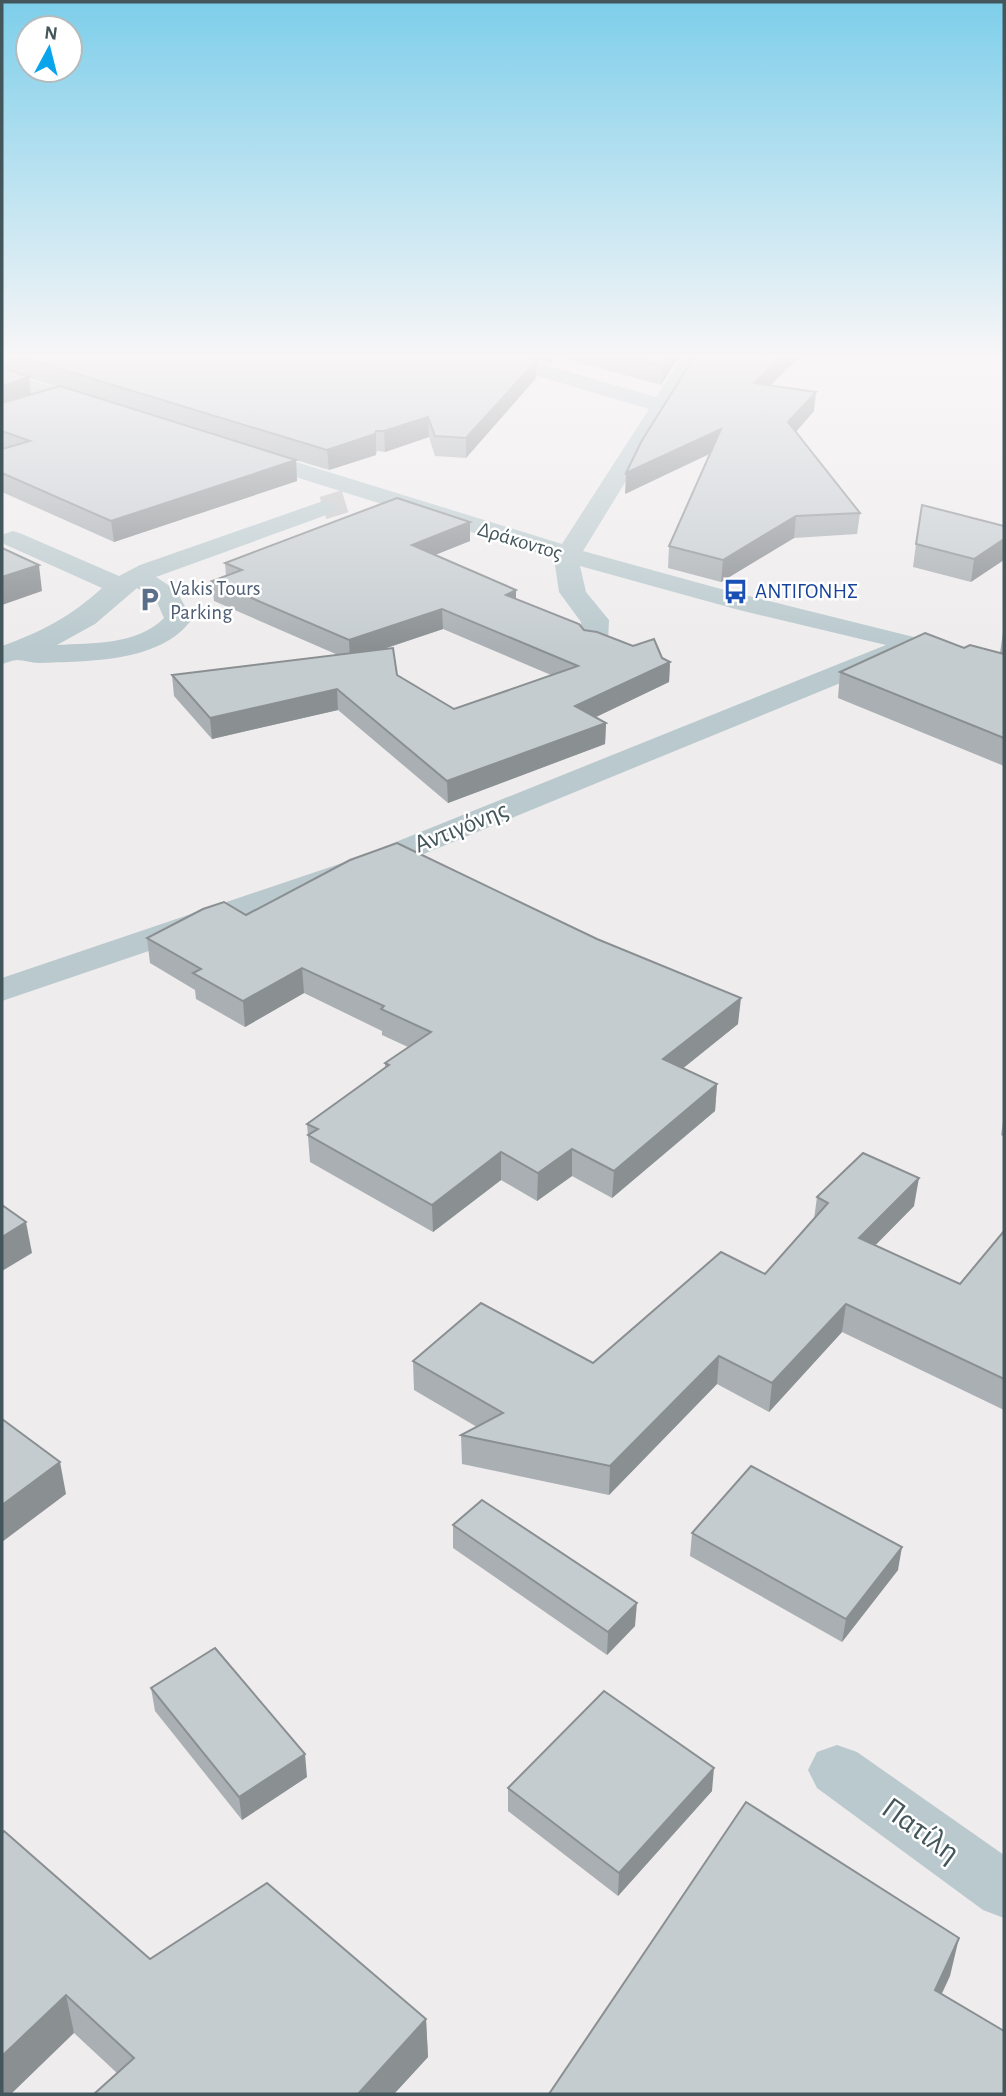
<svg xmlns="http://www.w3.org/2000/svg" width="1006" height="2096" viewBox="0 0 1006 2096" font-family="'Alegreya Sans',sans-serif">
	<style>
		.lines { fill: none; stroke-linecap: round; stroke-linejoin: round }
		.minor-tunnel { stroke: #c4c6c8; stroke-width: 23; stroke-dasharray: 23 11; stroke-linecap: butt }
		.minor { fill: #b9c9cd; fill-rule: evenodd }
		.wall { fill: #a9afb3; fill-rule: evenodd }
		.shaded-wall { fill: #8a8f92 }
		.building { fill: #c5ccd0; stroke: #8a8f92; stroke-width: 2 }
		.labels { text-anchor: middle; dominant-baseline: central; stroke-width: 5; stroke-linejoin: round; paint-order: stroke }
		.far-street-label { font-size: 21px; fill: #43565b; stroke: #fff }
		.far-service-label { font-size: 21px; fill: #4e5e75; stroke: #fff; text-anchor: start }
		.far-transit-label { font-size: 21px; fill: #164399; stroke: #fff; text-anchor: start }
		.street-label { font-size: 26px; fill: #43565b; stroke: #fff }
		.near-street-label { font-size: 32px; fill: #43565b; stroke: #fff }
	</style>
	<rect width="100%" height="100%" fill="#efeced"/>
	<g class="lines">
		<polyline class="minor-tunnel" points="323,508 349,500"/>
		<g class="minor">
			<polygon points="474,354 507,354 656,397 684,354 704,354 583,551 721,589 978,653 1004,661 1004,679 900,649 903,653 899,659 375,874 2,1001 2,978 351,860 886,645 739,610 580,566 586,592 609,620 608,642 604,648 594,650 584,648 580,642 581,622 559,592 554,558 238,459 235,454 238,449 254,449 562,544 649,409 477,358"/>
			<polygon points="2,371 103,402 106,407 103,412 95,414 2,384"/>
			<path d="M323 501 332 503 335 508 332 513 156 577 176 590 192 619C161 663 87 661 39 663 31 663 24 660 17 660 13 660 6 663 2 664V646C43 631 70 617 102 588L4 544 2 537 4 534 13 531 22 534 119 576 140 565ZM137 588 156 600 164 618C138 645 92 643 57 645L95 624Z"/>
			<polygon points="837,1745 857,1752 1004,1855 1004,1918 983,1910 817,1788 808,1770 817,1752"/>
		</g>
	</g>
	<g class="wall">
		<path d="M2 354H681L661 385 556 356 550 364 537 360 536 378 466 458 435 456 429 437 385 452 377 451 376 455 329 470 296 460 297 481 114 542 2 492ZM29 378 58 387 31 395Z"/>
		<polygon points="802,354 770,386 814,411 796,431 860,513 857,534 794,538 721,582 668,568 669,546 710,454 625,494"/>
		<polygon points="1004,526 971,582 913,567 916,544"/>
		<path d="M470 541 435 555 516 590V599L584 630 670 662 669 682 596 717 606 723 605 744 448 803 338 710 212 739 174 696 172 675 338 655 214 601 212 581 226 576 225 563ZM443 629 551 675 454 709 397 675 381 650Z"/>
		<polygon points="1003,632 1004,632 1004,766 838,698 840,672 964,648 1000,653"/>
		<polygon points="246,915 738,1024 683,1068 717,1084 715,1111 612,1198 572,1176 537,1201 501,1180 433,1232 310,1162 307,1124 385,1067 385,1063 408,1047 382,1035 382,1031 304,993 245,1027 196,999 195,990 150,963 147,938"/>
		<polygon points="1004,1115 1004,1137 1001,1135"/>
		<polygon points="817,1197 914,1206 875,1245 960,1284 1004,1231 1004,1410 842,1332 769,1412 717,1384 609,1495 462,1464 461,1435 477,1427 414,1390 413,1361 593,1363 765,1274 814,1219"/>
		<polygon points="453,1525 635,1626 607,1655 453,1548"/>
		<polygon points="692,1533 898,1570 842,1642 690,1556"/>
		<polygon points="151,1688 307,1777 242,1820 155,1711"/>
		<polygon points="508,1788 712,1791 618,1896 508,1811"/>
		<polygon points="2,1833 150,1959 426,2019 428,2057 394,2094 94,2094 117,2073 74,2033"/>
	</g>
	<g class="shaded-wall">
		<polygon points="550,354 556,354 556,356 550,364"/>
		<polygon points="669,354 681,354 661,385 662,366"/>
		<polygon points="785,354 802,354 753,403 754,383"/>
		<polygon points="537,360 536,378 466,458 466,438"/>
		<polygon points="29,377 31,396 2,406 2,386"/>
		<polygon points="816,392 814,411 787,442 788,422"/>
		<polygon points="428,417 429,437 385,452 384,431"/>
		<polygon points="721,429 719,449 625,494 626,473"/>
		<polygon points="376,431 376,455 329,470 327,450"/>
		<polygon points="296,460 297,481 114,542 111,521"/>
		<polygon points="796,516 794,538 721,582 723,560"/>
		<polygon points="470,522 470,541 412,564 412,545"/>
		<polygon points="1004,539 1004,560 971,582 974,559"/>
		<polygon points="39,565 42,591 2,605 2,577"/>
		<polygon points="516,590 516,610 506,595"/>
		<polygon points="442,609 443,629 350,660 349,640"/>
		<polygon points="670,662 669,682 575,727 575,706"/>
		<polygon points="337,689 338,710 212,739 210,718"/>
		<polygon points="606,723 605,744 448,803 447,781"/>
		<polygon points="302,968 304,993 245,1027 243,1001"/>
		<polygon points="741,998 738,1024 661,1086 663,1059"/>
		<polygon points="717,1084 715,1111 612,1198 614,1171"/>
		<polygon points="572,1149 572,1176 537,1201 538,1173"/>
		<polygon points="501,1152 501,1180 433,1232 432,1205"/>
		<polygon points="919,1178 914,1206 855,1266 859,1238"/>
		<polygon points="26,1222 32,1253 2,1271 2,1237"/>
		<polygon points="846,1304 842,1332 769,1412 772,1383"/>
		<polygon points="719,1356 717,1384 609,1495 610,1466"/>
		<polygon points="60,1462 66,1494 2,1542 2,1505"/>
		<polygon points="902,1547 898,1570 842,1642 846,1619"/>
		<polygon points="637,1603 635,1626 607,1655 608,1632"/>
		<polygon points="305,1754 307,1777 242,1820 239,1797"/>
		<polygon points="714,1768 712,1791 618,1896 619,1873"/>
		<polygon points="959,1938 950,1976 926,2028 935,1990"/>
		<polygon points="66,1995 74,2033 11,2094 2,2094 2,2056"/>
		<polygon points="426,2019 428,2057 394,2094 358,2094"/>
	</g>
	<g class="building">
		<polygon points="11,354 518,354 537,360 466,438 435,436 428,417 384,431 376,431 375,434 327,450"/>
		<polygon points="618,354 669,354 662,366"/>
		<polygon points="696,354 785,354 754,383 816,392 788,422 860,513 796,516 723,560 669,546 721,429 626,473 641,442"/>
		<polygon points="2,368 29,377 2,386"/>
		<polygon points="60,386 296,460 111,521 2,473 2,449 30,441 2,431 2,403"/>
		<polygon points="397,498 470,522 412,545 516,590 506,595 579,624 584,630 597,632 633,646 654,639 662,658 670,662 575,706 606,723 447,781 337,689 210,718 172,675 393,648 397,675 454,709 578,666 442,609 349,640 212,581 242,570 225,563"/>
		<polygon points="922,505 1004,526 1004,539 974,559 916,544"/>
		<polygon points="2,548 39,565 2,577"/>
		<polygon points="925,633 964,648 970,645 1004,654 1004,738 840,672"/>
		<polygon points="397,843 597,939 741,998 663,1059 717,1084 614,1171 572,1149 538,1173 501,1152 432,1205 308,1135 318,1129 307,1124 389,1065 385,1063 431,1032 381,1009 384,1006 302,968 243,1001 193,973 201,969 147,938 203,909 224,902 246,915 350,860"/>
		<polygon points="863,1153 919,1178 859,1238 960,1284 1004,1231 1004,1379 846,1304 772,1383 719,1356 610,1466 461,1435 503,1413 413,1361 481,1303 593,1363 721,1252 765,1274 828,1203 817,1197"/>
		<polygon points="2,1205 26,1222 2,1237"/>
		<polygon points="2,1419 60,1462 2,1505"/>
		<polygon points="751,1466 902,1547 846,1619 692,1533"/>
		<polygon points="482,1500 637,1603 608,1632 453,1525"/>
		<polygon points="215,1648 305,1754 239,1797 151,1688"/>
		<polygon points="604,1691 714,1768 619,1873 508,1788"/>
		<polygon points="746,1802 959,1938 935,1990 1004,2031 1004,2094 549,2094"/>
		<polygon points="4,1831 150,1959 267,1883 426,2019 358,2094 94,2094 134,2058 66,1995 2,2056 2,1833"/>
	</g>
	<linearGradient id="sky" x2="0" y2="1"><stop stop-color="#7dceea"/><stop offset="0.55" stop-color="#f8f6f7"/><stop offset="1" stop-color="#f8f6f7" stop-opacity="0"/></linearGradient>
	<rect width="1006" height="648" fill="url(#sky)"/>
	<defs>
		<symbol id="bus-bare" viewBox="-9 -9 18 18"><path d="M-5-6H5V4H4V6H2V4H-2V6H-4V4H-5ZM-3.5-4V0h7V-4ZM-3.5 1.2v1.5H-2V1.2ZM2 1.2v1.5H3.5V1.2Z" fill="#1a4fb4" stroke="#fff" stroke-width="2.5" paint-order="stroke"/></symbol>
		<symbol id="parking-bare" viewBox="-9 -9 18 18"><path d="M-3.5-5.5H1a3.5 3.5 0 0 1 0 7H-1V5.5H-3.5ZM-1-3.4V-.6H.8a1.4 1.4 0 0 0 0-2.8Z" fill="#5c6f8a" stroke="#fff" stroke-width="2.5" paint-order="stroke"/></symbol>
	</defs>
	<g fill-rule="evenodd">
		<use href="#bus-bare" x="718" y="574" width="35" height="35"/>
		<use href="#parking-bare" x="132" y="582" width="35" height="35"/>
	</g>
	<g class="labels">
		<g class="far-street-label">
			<text transform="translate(520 541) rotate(17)">Δράκοντος</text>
		</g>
		<g class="far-service-label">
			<text x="170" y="588">Vakis Tours<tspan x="170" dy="24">Parking</tspan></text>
		</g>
		<g class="far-transit-label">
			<text x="755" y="591">ΑΝΤΙΓΟΝΗΣ</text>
		</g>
		<g class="street-label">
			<text transform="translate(461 827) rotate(-22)">Αντιγόνης</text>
		</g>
		<g class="near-street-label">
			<text transform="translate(921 1830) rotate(36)">Πατίλη</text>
		</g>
	</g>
	<rect width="1006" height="2096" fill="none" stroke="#43565b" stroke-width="7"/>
	<g transform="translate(49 49) rotate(7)"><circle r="33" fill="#ffffff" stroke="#b4bbbd" stroke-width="2"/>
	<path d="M0-5L12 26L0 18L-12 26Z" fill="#08a5ec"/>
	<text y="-10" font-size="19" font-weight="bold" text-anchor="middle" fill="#43565b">N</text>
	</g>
</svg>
